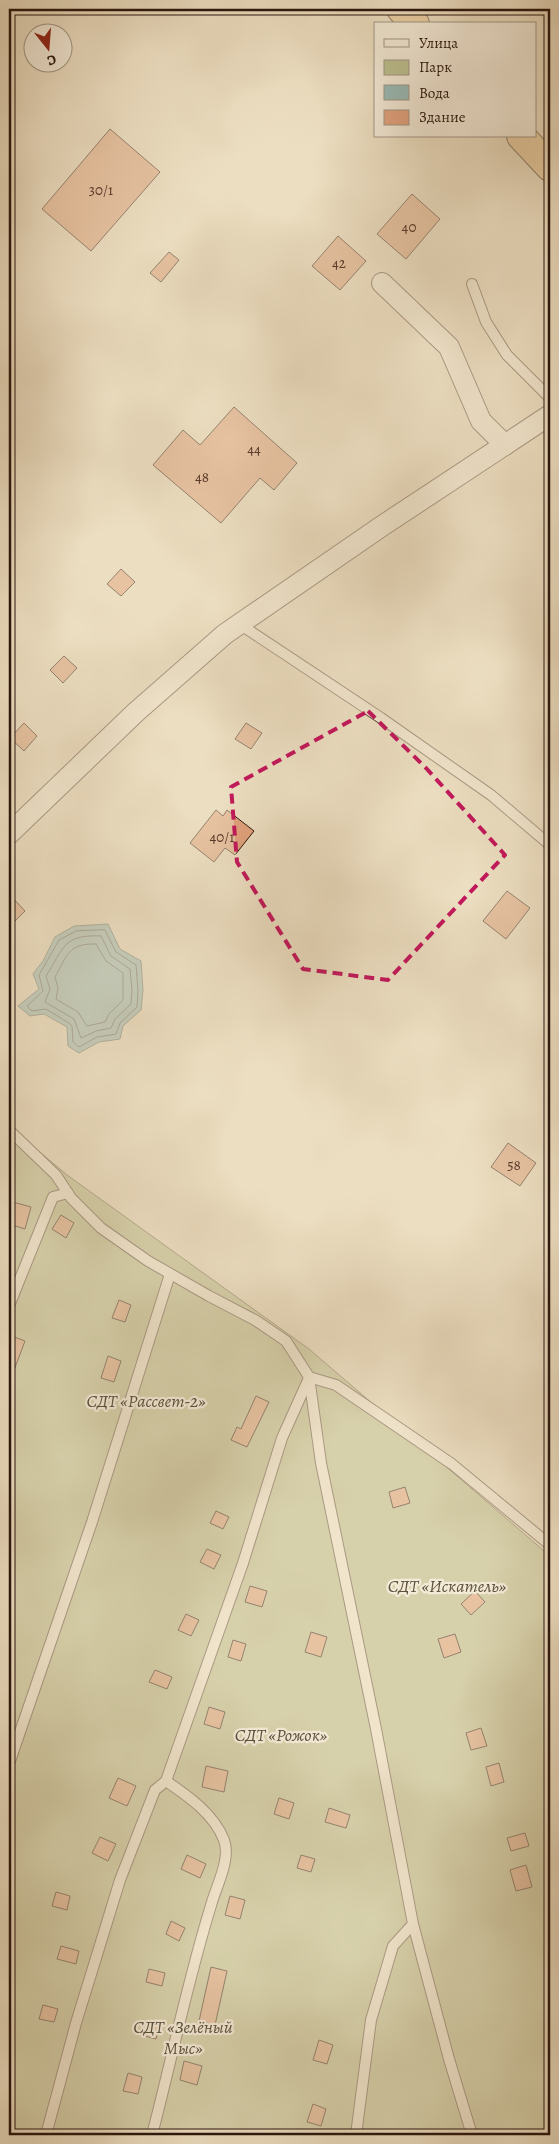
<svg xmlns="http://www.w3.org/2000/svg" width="559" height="2144" viewBox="0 0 559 2144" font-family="Alegreya,serif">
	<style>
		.green { fill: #bcc090; stroke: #726a4e }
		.water { fill: #99bbb7; stroke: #6c7973 }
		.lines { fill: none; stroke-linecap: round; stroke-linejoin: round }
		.shore { stroke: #616862; stroke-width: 1 }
		.building { fill: #e1a27d; stroke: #29150d }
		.lane-casing { stroke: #5a473a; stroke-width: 12 }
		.street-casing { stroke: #5a473a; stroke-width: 22 }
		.highway-casing { stroke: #29150d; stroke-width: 30 }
		.lane { stroke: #f3ead7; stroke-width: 10 }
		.street { stroke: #f3ead7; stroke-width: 20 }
		.highway { stroke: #e6bf80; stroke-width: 28 }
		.marked { fill: none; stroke: #c2185b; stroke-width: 4; stroke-dasharray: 10 6; stroke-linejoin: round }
		.labels { text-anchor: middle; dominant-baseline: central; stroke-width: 4.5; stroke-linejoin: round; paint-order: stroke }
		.number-label { font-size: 15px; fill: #573829 }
		.park-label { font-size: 18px; font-style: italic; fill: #5c513b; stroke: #f3ead7 }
	</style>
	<rect width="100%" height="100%" fill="#ecdec1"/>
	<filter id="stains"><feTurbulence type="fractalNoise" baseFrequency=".004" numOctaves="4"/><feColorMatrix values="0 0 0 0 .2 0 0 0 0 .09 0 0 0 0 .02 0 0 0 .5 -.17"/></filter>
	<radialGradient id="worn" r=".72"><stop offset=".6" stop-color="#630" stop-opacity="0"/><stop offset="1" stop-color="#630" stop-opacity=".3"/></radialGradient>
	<polygon class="green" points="9,1126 67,1175 309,1349 550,1556 550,2135 9,2135"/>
	<polygon class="water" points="108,924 120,949 141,961 143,990 141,1010 123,1026 120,1039 99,1042 79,1053 68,1046 67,1027 44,1014 30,1016 18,1006 39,989 33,974 43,961 55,937 74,926"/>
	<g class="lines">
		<g class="shore">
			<polygon points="105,930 116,952 136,965 138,990 137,1007 120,1023 116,1034 97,1037 79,1047 73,1042 72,1026 69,1023 46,1009 32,1011 27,1006 43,991 39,975 59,940 76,931"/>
			<path d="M101 936 111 956 130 969 132 990 131 1004 115 1019 111 1028 96 1031 81 1038 74 1019 45 1002 50 989 46 976C64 948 63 934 101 936Z"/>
			<path d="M96 944 106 961 123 973V1000L109 1014 105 1022 87 1026 78 1012 56 999 58 988 55 977C67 956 68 943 96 944Z"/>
		</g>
	</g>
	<g class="building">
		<polygon points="110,129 160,172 91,251 42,209"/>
		<polygon points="412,194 440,219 406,259 377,234"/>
		<polygon points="338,236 366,261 340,290 312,266"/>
		<polygon points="169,252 179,260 161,282 150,273"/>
		<polygon points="234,407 297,463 274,490 260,478 221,523 153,465 183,430 200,445"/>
		<polygon points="121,569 135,582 121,596 107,584"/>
		<polygon points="64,656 77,668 63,683 50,670"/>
		<polygon points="24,723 37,736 24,751 10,738"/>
		<polygon points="246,723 262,733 251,749 235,739"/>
		<polygon points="216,810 223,816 227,810 254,831 235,855 225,848 214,862 190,843"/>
		<polygon points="507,891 530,908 506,939 483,921"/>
		<polygon points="9,894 25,911 9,927"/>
		<polygon points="508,1143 536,1163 520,1186 491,1167"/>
		<polygon points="9,1201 31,1207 25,1229 9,1224"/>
		<polygon points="61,1215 74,1223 66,1238 52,1229"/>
		<polygon points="119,1300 131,1305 125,1322 112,1318"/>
		<polygon points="9,1335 25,1341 10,1381 9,1381"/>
		<polygon points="108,1356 121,1361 114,1382 101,1378"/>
		<polygon points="256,1396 269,1402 247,1447 231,1440 237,1427 241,1429"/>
		<polygon points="405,1487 410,1503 393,1508 389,1492"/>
		<polygon points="216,1511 229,1517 223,1529 210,1523"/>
		<polygon points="207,1549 221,1555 214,1569 200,1562"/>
		<polygon points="250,1586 267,1591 262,1607 245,1602"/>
		<polygon points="475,1591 485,1602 471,1615 461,1604"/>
		<polygon points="186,1614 199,1620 191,1636 178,1630"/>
		<polygon points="311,1632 327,1637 321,1657 305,1652"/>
		<polygon points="455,1634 461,1652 444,1658 438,1639"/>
		<polygon points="233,1640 246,1644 241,1661 228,1657"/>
		<polygon points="155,1670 172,1677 167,1689 149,1682"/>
		<polygon points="209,1707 225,1712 220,1729 204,1724"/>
		<polygon points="481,1728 487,1746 471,1750 466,1733"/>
		<polygon points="499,1763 504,1782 491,1786 486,1767"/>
		<polygon points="206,1766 228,1771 224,1792 202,1787"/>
		<polygon points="118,1778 136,1786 127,1806 109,1798"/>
		<polygon points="279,1798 294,1803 289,1819 274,1814"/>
		<polygon points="329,1808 350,1815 346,1828 325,1822"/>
		<polygon points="525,1833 529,1846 511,1851 507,1838"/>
		<polygon points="100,1837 116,1844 108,1861 92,1853"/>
		<polygon points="187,1855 206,1864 200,1878 181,1869"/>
		<polygon points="301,1855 315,1859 311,1872 297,1868"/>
		<polygon points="526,1865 532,1887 516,1891 510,1870"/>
		<polygon points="56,1892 70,1896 67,1910 52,1906"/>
		<polygon points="230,1896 245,1900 240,1919 225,1915"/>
		<polygon points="171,1921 185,1928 179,1941 166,1934"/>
		<polygon points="61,1946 79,1951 76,1964 57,1959"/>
		<polygon points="211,1967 227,1971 215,2025 199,2021"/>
		<polygon points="149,1969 165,1973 162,1986 146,1982"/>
		<polygon points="43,2005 58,2009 54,2022 39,2019"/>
		<polygon points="145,2021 160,2025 156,2039 141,2035"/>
		<polygon points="319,2040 333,2045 327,2064 313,2060"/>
		<polygon points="184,2061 202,2066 197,2085 180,2080"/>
		<polygon points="128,2073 142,2077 138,2094 123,2091"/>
		<polygon points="313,2104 326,2109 321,2126 307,2122"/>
	</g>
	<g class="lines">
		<defs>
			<g id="lane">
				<polyline points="472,284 486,322 507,355 550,398"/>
				<polyline points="238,623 381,718 491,795 550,845"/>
				<polyline points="9,1130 56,1175 71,1198 101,1228 148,1261 209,1296 255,1320 286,1341 309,1377 321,1463 376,1729 413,1924 393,1946 371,2020 356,2135"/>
				<polyline points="9,1306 53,1197 68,1193"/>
				<polyline points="309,1377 336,1385 452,1464 550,1545"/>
				<polyline points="9,1764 92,1522 170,1274"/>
				<polyline points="413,1924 449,2059 472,2135"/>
				<polyline points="46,2135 76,2023 120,1880 155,1790 166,1781 243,1563 282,1438 309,1378"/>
				<path d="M152 2135C172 2058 188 1979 212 1902 217 1885 231 1858 224 1840 214 1814 188 1796 166 1781"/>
			</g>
			<g id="street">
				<polyline points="382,283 449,347 481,421 505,445"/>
				<polyline points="9,834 136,712 225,634 382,526 550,415"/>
			</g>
			<g id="highway">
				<polyline points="401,9 415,24"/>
				<polyline points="521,136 550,167"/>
			</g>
		</defs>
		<use href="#lane" class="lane-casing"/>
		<use href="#street" class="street-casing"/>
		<use href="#highway" class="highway-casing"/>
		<use href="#lane" class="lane"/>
		<use href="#street" class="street"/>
		<use href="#highway" class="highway"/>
	</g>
	<path d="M0 0H559V2144H0ZM368 711 426 768 505 855 388 980 303 969 237 862 231 787Z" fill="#ecdec1" fill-opacity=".55" fill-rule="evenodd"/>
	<path class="marked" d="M368 711 426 768 505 855 388 980 303 969 237 862 231 787Z"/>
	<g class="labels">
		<g class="number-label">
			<text x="101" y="190">30/1</text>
			<text x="409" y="227">40</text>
			<text x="339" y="263">42</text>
			<text x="254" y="449">44</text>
			<text x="202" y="477">48</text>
			<text x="222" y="837">40/1</text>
			<text x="514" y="1165">58</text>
		</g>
		<g class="park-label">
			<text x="146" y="1401">СДТ «Рассвет-2»</text>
			<text x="447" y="1586">СДТ «Искатель»</text>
			<text x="281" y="1735">СДТ «Рожок»</text>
			<text x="183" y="2027">СДТ «Зелёный<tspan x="183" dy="21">Мыс»</tspan></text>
		</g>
	</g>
	<rect width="559" height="2144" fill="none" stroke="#ecdec1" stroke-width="30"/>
	<rect x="10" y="10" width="539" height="2124" fill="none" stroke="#29150d" stroke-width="2.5"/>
	<rect x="15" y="15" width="529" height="2114" fill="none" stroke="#29150d"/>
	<rect x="374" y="22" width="162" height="115" fill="#f3ead7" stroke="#a29586"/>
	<rect x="384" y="39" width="25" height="8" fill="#f3ead7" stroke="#a29586"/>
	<text x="419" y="48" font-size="15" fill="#29150d">Улица</text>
	<rect x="384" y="60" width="25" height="15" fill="#bcc090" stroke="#a29586"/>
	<text x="419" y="72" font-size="15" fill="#29150d">Парк</text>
	<rect x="384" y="85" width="25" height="15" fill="#99bbb7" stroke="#a29586"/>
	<text x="419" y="98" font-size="15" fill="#29150d">Вода</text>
	<rect x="384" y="110" width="25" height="15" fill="#e1a27d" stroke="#a29586"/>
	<text x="419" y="122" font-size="15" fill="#29150d">Здание</text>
	<g transform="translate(48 48) rotate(163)"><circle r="24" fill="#f3ead7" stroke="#a29586"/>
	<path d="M0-4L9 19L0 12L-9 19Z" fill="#8f2418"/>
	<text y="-8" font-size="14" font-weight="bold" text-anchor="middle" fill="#29150d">С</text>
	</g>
	<rect width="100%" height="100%" filter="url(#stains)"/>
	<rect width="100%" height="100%" fill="url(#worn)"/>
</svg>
